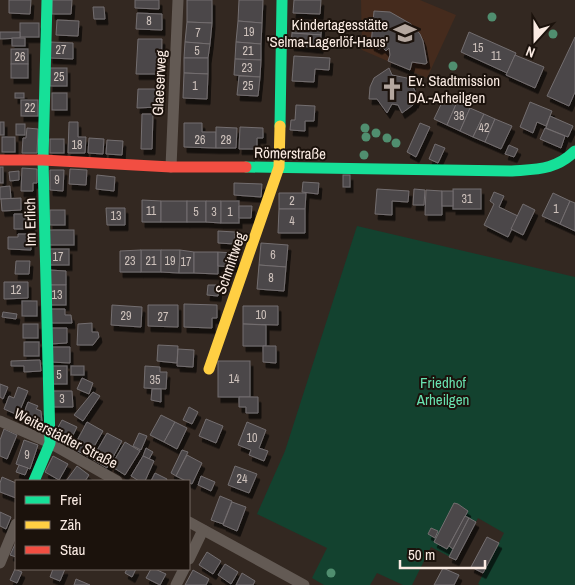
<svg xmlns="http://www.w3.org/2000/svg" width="575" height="585" viewBox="0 0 575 585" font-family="'Archivo Narrow',sans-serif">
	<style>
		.built { fill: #452b1d }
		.green { fill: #13422f }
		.building { fill: #4c4748; stroke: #736e70; filter: url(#shadow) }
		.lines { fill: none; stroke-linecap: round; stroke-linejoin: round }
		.street { stroke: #635a54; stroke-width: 11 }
		.fast { stroke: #16e098; stroke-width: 11 }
		.slow { stroke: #ffcf43; stroke-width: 11 }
		.jam { stroke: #f24e42; stroke-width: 11 }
		.tree { fill: #508e6f }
		.labels { text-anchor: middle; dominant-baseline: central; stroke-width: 4; stroke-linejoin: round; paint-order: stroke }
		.number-label { font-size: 12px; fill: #cec2bc }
		.poi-label { font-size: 15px; fill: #faebe3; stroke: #1b120c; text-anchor: end }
		.street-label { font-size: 15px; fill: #faebe3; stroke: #1b120c }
		.park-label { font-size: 15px; fill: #68e1af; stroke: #1b120c }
	</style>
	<defs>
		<filter id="shadow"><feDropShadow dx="3" dy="5.5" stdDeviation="0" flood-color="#0009"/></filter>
	</defs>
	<rect width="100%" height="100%" fill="#332821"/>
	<polygon class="built" points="361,0 420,0 456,15 427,78 362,50"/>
	<polygon class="green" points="357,226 575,277 575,585 480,585 478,584 504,533 478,518 456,560 431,547 412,585 403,585 377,573 370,585 324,585 312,578 327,548 257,514 285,451"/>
	<g class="building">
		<polygon points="9,0 31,0 30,14 9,13"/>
		<polygon points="52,0 72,0 71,14 52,14"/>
		<polygon points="135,0 159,0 159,9 135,8"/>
		<polygon points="187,0 212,0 212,23 187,22"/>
		<polygon points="239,0 263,0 262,23 238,21"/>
		<polygon points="294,0 321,0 320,14 293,13"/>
		<polygon points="93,7 104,7 105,19 94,19"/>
		<polygon points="374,11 390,12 411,24 420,34 423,41 427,63 425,64 412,62 410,70 388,61 390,55 389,48 386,51 382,47 379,49 371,45"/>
		<polygon points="137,13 162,14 162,30 136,29"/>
		<polygon points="57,20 79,21 78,36 56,35"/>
		<polygon points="293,20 322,22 321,35 292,33"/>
		<polygon points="238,21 262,23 261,44 236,42"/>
		<polygon points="187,22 212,23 210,44 185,42"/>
		<rect x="20" y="23" width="19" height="14"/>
		<polygon points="0,32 20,32 20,38 0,39"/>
		<polygon points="469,32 516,53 507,73 461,52"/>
		<polygon points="292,33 321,35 320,48 291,45"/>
		<polygon points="575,37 575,92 569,106 547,96"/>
		<rect x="12" y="38" width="13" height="8"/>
		<polygon points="138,39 162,39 161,74 136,74"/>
		<polygon points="50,42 73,43 73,59 50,58"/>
		<polygon points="185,42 210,44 208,58 184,58"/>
		<polygon points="236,42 261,44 261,60 235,59"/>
		<rect x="11" y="49" width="17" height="15"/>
		<polygon points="515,55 544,67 535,88 506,75"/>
		<polygon points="294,56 330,58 329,70 315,69 314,82 292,81"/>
		<polygon points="184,58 208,58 208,74 184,73"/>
		<polygon points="235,59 261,60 260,77 234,75"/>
		<rect x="11" y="64" width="17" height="14"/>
		<rect x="50" y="68" width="17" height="18"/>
		<polygon points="389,68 392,75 407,78 408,81 410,79 413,84 412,85 415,91 414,97 417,98 415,103 414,102 413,105 402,113 398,105 392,104 387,113 377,99 369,99 370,87 374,78"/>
		<polygon points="184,73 208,74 207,99 183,98"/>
		<polygon points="239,76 260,77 258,96 237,95"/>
		<polygon points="138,89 159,89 158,107 137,108"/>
		<rect x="15" y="93" width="9" height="5"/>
		<rect x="52" y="93" width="15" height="17"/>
		<polygon points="445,96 457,102 447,125 434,119"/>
		<rect x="21" y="100" width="17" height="16"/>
		<polygon points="457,102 470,108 460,131 447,125"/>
		<polygon points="530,102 552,111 546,126 537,122 533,133 520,127"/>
		<polygon points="296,105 315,106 314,121 305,121 305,131 290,130 291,120 295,120"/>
		<polygon points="470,108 484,114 473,137 460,131"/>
		<polygon points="142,114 153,114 152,149 141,149"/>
		<polygon points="484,114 495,119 485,142 473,137"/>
		<polygon points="550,116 573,126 568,137 546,128"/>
		<polygon points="495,119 512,126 501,149 485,142"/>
		<rect x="0" y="122" width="4" height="13"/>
		<polygon points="69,122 78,122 78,137 86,137 85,153 68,153"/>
		<polygon points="184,123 202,123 202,132 216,132 216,148 184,147"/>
		<polygon points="420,123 430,127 416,157 407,152"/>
		<rect x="16" y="124" width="9" height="11"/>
		<polygon points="216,127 237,128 236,148 216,148"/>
		<polygon points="240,127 263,128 263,138 257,138 257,149 239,149"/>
		<polygon points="27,128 38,129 37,153 22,153 23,138 26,138"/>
		<polygon points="545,128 565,136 561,148 540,139"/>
		<rect x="2" y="137" width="13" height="15"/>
		<polygon points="89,138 104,139 103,154 88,153"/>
		<rect x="50" y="139" width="14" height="14"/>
		<polygon points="107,140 123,141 122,155 106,154"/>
		<polygon points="435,144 445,148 438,163 429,159"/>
		<polygon points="509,145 518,149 514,157 505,154"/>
		<rect x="0" y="167" width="3" height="16"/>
		<polygon points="22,168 37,169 37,183 33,183 33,191 21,191"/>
		<polygon points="70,169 87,170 86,185 69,184"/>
		<polygon points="50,170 64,170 63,191 50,190"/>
		<polygon points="19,171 19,180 10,181 9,172"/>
		<polygon points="97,175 115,177 114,191 96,189"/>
		<rect x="343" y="175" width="7" height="12"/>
		<polygon points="303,182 319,183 318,194 302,192"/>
		<polygon points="234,183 262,184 261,197 234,195"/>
		<polygon points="10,186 11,199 0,199 0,187"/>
		<polygon points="377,189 409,191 408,202 392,201 392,215 375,214"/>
		<polygon points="414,189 425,190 424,205 413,205"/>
		<rect x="453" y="189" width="28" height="20"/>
		<polygon points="426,190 442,191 442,215 425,215"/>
		<rect x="442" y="191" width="11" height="15"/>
		<polygon points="494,192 504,196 499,207 518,216 508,237 484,225 494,204 490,201"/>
		<polygon points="279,193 306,193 305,209 279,209"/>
		<polygon points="553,193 570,201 560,224 542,216"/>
		<polygon points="21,198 21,210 2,211 1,199"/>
		<polygon points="142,200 161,201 161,222 142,222"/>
		<rect x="161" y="201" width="26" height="21"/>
		<rect x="187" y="201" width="19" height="21"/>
		<polygon points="206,201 221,201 221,223 206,222"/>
		<rect x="221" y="201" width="18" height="22"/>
		<polygon points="570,201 575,203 575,231 560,224"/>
		<polygon points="523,204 535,210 523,235 511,229"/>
		<polygon points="239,206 252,206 251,218 239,218"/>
		<polygon points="106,208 125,208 125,225 107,225"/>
		<polygon points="279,209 305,209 305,233 278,233"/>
		<rect x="50" y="210" width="15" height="15"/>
		<polygon points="14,214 32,214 31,229 14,229"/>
		<rect x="49" y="230" width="25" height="15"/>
		<polygon points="218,231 235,232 235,244 218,243"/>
		<polygon points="18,234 31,234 31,250 8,249 8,237 18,237"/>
		<polygon points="261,243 288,245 286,267 259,265"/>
		<rect x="48" y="249" width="21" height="16"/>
		<rect x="141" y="250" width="20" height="22"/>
		<polygon points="141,250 141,272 120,272 120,251"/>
		<polygon points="161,250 180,250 179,273 161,272"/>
		<polygon points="180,250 194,252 194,273 179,273"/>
		<polygon points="194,252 218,252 218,274 194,273"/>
		<polygon points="218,252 235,253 236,267 218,266"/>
		<polygon points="16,261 30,261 29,274 15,274"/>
		<polygon points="259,265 286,267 284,291 257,289"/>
		<polygon points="49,270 66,271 66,285 49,285"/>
		<polygon points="4,282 28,282 28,298 4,299"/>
		<rect x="49" y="285" width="17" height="20"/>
		<polygon points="208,285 219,285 218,296 207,295"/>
		<rect x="22" y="301" width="15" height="15"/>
		<polygon points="184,304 217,305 217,318 212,318 212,328 184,327"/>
		<polygon points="112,305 142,307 141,327 111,325"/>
		<polygon points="148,305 178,305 178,327 148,326"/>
		<polygon points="243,306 278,306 278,325 243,324"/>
		<polygon points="50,309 65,309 65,315 71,315 72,323 50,323"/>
		<polygon points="3,312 17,314 16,319 2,317"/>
		<polygon points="92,323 92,332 98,332 99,337 93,345 77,345 78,324"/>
		<rect x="23" y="324" width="15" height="14"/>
		<polygon points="243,324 266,325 266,346 243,346"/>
		<polygon points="49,328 67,328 67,343 50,344"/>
		<rect x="24" y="342" width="15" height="14"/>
		<polygon points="158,345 178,346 177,363 157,361"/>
		<polygon points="263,346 276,346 276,363 263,362"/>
		<polygon points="51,347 70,347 70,363 51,362"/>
		<polygon points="178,349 194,350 193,367 177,366"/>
		<polygon points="40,360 41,371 24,372 24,366 11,366 11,361"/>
		<rect x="218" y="361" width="32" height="36"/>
		<rect x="51" y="366" width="16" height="18"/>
		<rect x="71" y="366" width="13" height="9"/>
		<polygon points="145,366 160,367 160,372 167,372 166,389 144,388"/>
		<polygon points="82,378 93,383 89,394 77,389"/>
		<polygon points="0,384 8,387 3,399 0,397"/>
		<polygon points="18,387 28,391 18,415 4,409 9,396 14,398"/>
		<polygon points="152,389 161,389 161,402 151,400"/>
		<polygon points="52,391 72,391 73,407 52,407"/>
		<polygon points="93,392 100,396 83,421 74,415"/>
		<polygon points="239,397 258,397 258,413 246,413 246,407 239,407"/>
		<polygon points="28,402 38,406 36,409 41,411 42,421 37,424 22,418"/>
		<polygon points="189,407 198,412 192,424 183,420"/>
		<polygon points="161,415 175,422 164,442 150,435"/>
		<polygon points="206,419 223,426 216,443 199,436"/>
		<polygon points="62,420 77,427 70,441 55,433"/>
		<polygon points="87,422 103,431 88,457 73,448"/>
		<polygon points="175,422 187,428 177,449 164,442"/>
		<polygon points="247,422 266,430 259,448 268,451 264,461 249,455 251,450 238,445"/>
		<polygon points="4,429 17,435 7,459 0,456 0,440"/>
		<polygon points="107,433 122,441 107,468 92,459"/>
		<polygon points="139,433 147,436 141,450 133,446"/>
		<polygon points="24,440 38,445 30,469 16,464"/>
		<polygon points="125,442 140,451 125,475 111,466"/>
		<polygon points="146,448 153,452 149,459 143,456"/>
		<polygon points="182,450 188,452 176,476 171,473"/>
		<polygon points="187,455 202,463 192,484 176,476"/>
		<polygon points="53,456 68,464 59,480 45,472"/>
		<polygon points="143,456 154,461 145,481 139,481 131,476"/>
		<polygon points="19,465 28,468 25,475 16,472"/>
		<polygon points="77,466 89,475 85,481 66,481"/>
		<polygon points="235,466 257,474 249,493 228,485"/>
		<polygon points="155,473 167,479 166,481 151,481"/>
		<polygon points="201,476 215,482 211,491 198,485"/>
		<polygon points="2,477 16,483 16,498 0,492 0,483"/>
		<polygon points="220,496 232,501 223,524 211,520"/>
		<polygon points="232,502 246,507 237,531 223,525"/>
		<polygon points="454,503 458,504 468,511 447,549 434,542"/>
		<polygon points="0,512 11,517 6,529 0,526"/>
		<polygon points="465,516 469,518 453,549 449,546"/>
		<polygon points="469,518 476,522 456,560 449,557"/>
		<polygon points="431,528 438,531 435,538 428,534"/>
		<polygon points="487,537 499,543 483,573 471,567"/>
		<polygon points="16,542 16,557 10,555"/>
		<polygon points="207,552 221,561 213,574 199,565"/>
		<polygon points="225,564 238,572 231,584 218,575"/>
		<polygon points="443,568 459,575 454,585 434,585"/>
		<polygon points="15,569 22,572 17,583 10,580"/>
		<polygon points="53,569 65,569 60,581 50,577"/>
		<polygon points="127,569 136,569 132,577 125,573"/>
		<polygon points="151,569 155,569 166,574 160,585 146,578"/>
		<polygon points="193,570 209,579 206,585 185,585"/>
		<polygon points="242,573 255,581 253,585 236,585"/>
		<polygon points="76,579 90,585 74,585"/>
	</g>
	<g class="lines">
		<g class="street">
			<polyline points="171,167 178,0"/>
			<polyline points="0,421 50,443 117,481"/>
			<polyline points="189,522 304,585"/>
			<polyline points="189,559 203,530"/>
			<polyline points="0,563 16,524"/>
			<polyline points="176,585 184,569"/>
		</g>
		<g class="fast">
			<polyline points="280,126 282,0"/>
			<path d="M246 167 512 171C537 169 556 170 575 151"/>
			<polyline points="34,481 50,443 43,160 47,0"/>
		</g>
		<polyline class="slow" points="209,369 279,167 280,126"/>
		<polyline class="jam" points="0,160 43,160 171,167 246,167"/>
	</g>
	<g class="tree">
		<circle cx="492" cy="17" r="4.5"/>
		<circle cx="553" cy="34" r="4.5"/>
		<circle cx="453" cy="66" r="4.5"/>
		<circle cx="365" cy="128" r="4.5"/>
		<circle cx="376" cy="133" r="4.5"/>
		<circle cx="366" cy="137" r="4.5"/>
		<circle cx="387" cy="138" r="4.5"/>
		<circle cx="396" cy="143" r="4.5"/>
		<circle cx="364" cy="155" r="4.5"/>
		<circle cx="331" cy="573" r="4.5"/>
	</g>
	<defs>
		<symbol id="school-bare" viewBox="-9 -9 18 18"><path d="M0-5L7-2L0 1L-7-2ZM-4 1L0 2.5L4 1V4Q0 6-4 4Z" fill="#b4a79f" stroke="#1b120c" stroke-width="2.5" paint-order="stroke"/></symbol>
		<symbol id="church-bare" viewBox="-9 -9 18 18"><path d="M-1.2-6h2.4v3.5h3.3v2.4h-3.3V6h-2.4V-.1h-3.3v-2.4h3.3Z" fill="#b4a79f" stroke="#1b120c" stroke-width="2.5" paint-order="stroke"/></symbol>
	</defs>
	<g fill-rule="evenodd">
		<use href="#school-bare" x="389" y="17" width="32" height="32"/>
		<use href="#church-bare" x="376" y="73" width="32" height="32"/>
	</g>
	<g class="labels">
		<g class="number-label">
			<text x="149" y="21">8</text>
			<text x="249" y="32">19</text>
			<text x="198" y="33">7</text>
			<text x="478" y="48">15</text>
			<text x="61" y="50">27</text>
			<text x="197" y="51">5</text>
			<text x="248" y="51">21</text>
			<text x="496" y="56">11</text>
			<text x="20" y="57">26</text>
			<text x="247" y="68">23</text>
			<text x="59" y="77">25</text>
			<text x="195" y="86">1</text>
			<text x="248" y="86">25</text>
			<text x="30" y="108">22</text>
			<text x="459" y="116">38</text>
			<text x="484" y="128">42</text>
			<text x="200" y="140">26</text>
			<text x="226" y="140">28</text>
			<text x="77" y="145">18</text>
			<text x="57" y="180">9</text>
			<text x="467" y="199">31</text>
			<text x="292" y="201">2</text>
			<text x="556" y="209">1</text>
			<text x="151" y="211">11</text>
			<text x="196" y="212">5</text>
			<text x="214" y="212">3</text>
			<text x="230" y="212">1</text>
			<text x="116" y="216">13</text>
			<text x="292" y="221">4</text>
			<text x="273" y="255">6</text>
			<text x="58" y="257">17</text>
			<text x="130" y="261">23</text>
			<text x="151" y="261">21</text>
			<text x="170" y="261">19</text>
			<text x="186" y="262">17</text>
			<text x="271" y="278">8</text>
			<text x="16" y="290">12</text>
			<text x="57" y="295">13</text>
			<text x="261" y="315">10</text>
			<text x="126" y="316">29</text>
			<text x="163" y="317">27</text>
			<text x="59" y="375">5</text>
			<text x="234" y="379">14</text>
			<text x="155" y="380">35</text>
			<text x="62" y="399">3</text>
			<text x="252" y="438">10</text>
			<text x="27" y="455">9</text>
			<text x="242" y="479">24</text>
		</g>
		<g class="poi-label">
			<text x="388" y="24">Kindertagesstätte<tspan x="388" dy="17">'Selma-Lagerlöf-Haus'</tspan></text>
			<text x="408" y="80" text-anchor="start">Ev. Stadtmission<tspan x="408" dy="17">DA.-Arheilgen</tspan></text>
		</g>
		<g class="street-label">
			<text transform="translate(159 83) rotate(-87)">Glaeserweg</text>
			<text transform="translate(290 153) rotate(1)">Römerstraße</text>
			<text transform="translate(30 222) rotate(-91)">Im Erlich</text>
			<text transform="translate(230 263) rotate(-71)">Schmittweg</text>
			<text transform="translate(66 438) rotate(27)">Weiterstädter Straße</text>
		</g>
		<g class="park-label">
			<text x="443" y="382">Friedhof<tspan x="443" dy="17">Arheilgen</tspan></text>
		</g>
	</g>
	<rect x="15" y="480" width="175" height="90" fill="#1b120c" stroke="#746962"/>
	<rect x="25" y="496" width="25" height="8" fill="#16e098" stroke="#746962"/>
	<text x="60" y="505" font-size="15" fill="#faebe3">Frei</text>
	<rect x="25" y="521" width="25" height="8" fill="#ffcf43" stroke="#746962"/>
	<text x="60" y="530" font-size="15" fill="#faebe3">Zäh</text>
	<rect x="25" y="546" width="25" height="8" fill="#f24e42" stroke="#746962"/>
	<text x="60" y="555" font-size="15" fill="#faebe3">Stau</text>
	<g transform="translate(535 40) rotate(201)" stroke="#1b120c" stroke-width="4" paint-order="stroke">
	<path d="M0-4L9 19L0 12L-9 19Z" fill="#faebe3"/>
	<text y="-8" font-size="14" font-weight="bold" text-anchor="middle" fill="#faebe3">N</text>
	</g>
	<path d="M400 560v8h85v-8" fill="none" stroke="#faebe3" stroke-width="2.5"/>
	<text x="408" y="560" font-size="15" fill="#faebe3" stroke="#1b120c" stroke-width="4" paint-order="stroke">50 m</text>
</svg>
